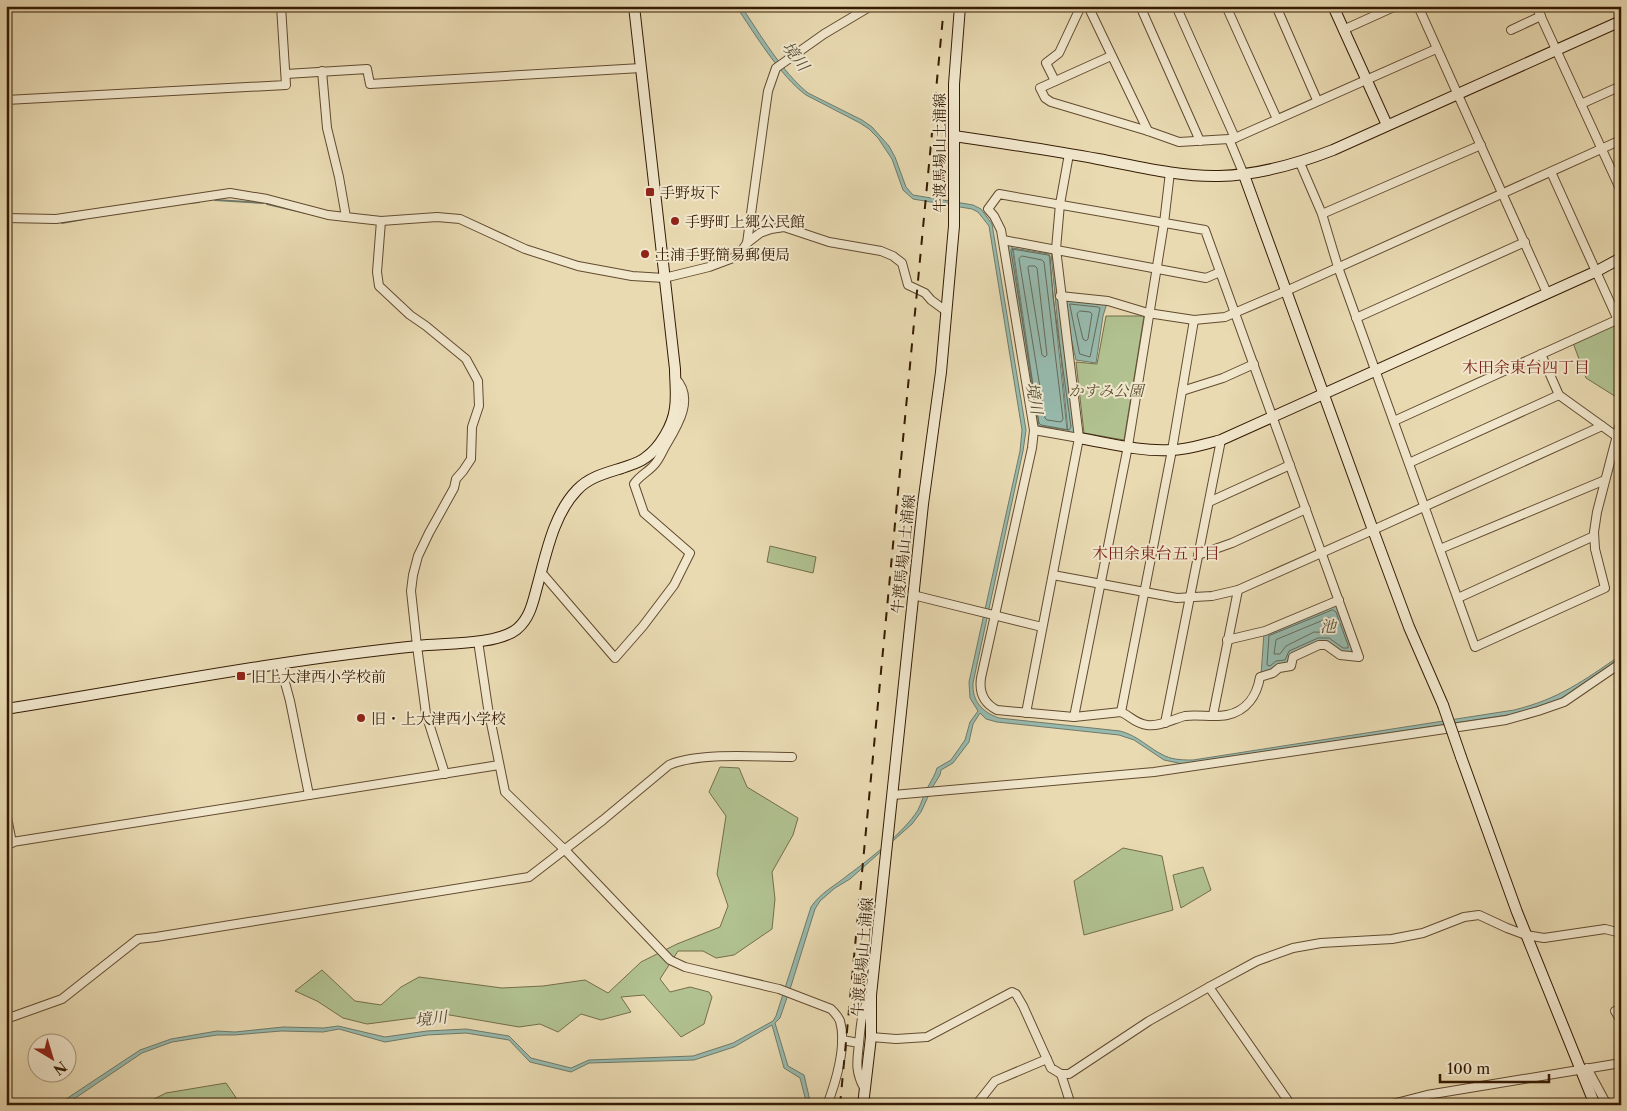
<svg xmlns="http://www.w3.org/2000/svg" width="1627" height="1111" viewBox="0 0 1627 1111" font-family="'Libre Caslon Text','Noto Serif JP',serif">
	<style>
		.green { fill: #b1c190; stroke: #736e4a }
		.water { fill: #97baae; stroke: #707a6a; fill-rule: evenodd }
		.lines { fill: none; stroke-linecap: round; stroke-linejoin: round }
		.shore { stroke: #666a58; stroke-width: 1 }
		.stream { stroke: #707a6a; stroke-width: 2 }
		.street-casing { stroke: #624b2f; stroke-width: 10 }
		.secondary-casing { stroke: #351b03; stroke-width: 12 }
		.street { stroke: #f1e7cd; stroke-width: 8 }
		.secondary { stroke: #f1e7cd; stroke-width: 10 }
		.rail { stroke: #351b03; stroke-width: 2; stroke-dasharray: 9 9; stroke-linecap: butt }
		.secondary-bridge-casing { stroke: #351b03; stroke-width: 12; stroke-linecap: butt }
		.secondary-bridge { stroke: #f1e7cd; stroke-width: 10 }
		.poi-dot { fill: #8f2418; stroke: #f1e7cd; stroke-width: 2 }
		.labels { text-anchor: middle; dominant-baseline: central; stroke-width: 4; stroke-linejoin: round; paint-order: stroke }
		.street-label { font-size: 15px; fill: #351b03; stroke: #f1e7cd }
		.poi-label { font-size: 15px; fill: #351b03; stroke: #f1e7cd; text-anchor: start }
		.park-label { font-size: 15px; font-style: italic; fill: #5a4d2d; stroke: #f1e7cd }
		.water-label { font-size: 16px; font-style: italic; fill: #524b36; stroke: #f1e7cd }
		.neighbourhood-label { font-size: 16px; fill: #7a1f14; stroke: #f1e7cd }
	</style>
	<rect width="100%" height="100%" fill="#e9dab2"/>
	<filter id="stains"><feTurbulence type="fractalNoise" baseFrequency=".004" numOctaves="4"/><feColorMatrix values="0 0 0 0 .2 0 0 0 0 .09 0 0 0 0 .02 0 0 0 .5 -.17"/></filter>
	<radialGradient id="worn" r=".72"><stop offset=".6" stop-color="#630" stop-opacity="0"/><stop offset="1" stop-color="#630" stop-opacity=".3"/></radialGradient>
	<g class="green">
		<polygon points="1106,316 1144,316 1124,440 1084,433 1076,362 1097,364"/>
		<polygon points="1621,318 1621,400 1586,378 1572,340"/>
		<polygon points="770,546 816,557 813,573 767,562"/>
		<polygon points="720,767 739,768 747,787 798,818 793,835 772,872 775,899 772,929 734,955 716,958 703,951 678,951 660,979 670,992 690,987 709,992 712,997 704,1024 681,1037 644,995 621,997 631,1012 601,1020 581,1014 558,1032 540,1024 519,1027 444,1014 367,1024 343,1018 317,1001 295,991 322,970 355,1001 381,1005 401,987 419,977 502,988 543,986 585,980 608,993 641,962 677,944 720,927 728,906 717,874 726,816 709,792"/>
		<polygon points="1123,848 1162,856 1173,910 1084,935 1074,881"/>
		<polygon points="1203,867 1211,890 1181,908 1173,875"/>
		<polygon points="226,1083 241,1105 142,1105 166,1093"/>
	</g>
	<g class="water">
		<path d="M736 6H741C760 34 782 72 808 93L862 120 872 127 889 146 895 157 906 187 913 195 973 205 981 209 992 224 1026 430 1023 451 973 683C972 701 982 712 999 718L1120 731C1139 736 1148 748 1165 756 1174 760 1184 760 1193 760L1514 710C1559 699 1583 681 1621 655V660L1568 695 1550 704 1514 714 1183 764 1164 760 1134 740 1119 735 997 722 986 719 980 713 973 724 969 742 953 763 941 770 940 775 932 788 921 812 912 824 850 879 835 888 820 901 815 909 791 986 780 1018 775 1023 788 1066 804 1075 811 1105H807L800 1078 784 1068 772 1025 734 1047 694 1060 589 1063 571 1072 530 1062 509 1040 466 1033 427 1035 385 1042 339 1029 323 1032 281 1031 234 1035H217L172 1042 142 1053 65 1105H57L140 1050 171 1039 217 1031 235 1032 283 1027 324 1028 338 1026 385 1037 427 1031 466 1029 509 1036 531 1058 571 1068 589 1060 693 1056 733 1043 773 1021 776 1016 811 907C821 892 835 886 848 875 870 859 904 832 918 810 922 802 924 793 929 785 932 779 935 775 937 768L951 760 965 740 970 722 978 711 970 698 969 682 1020 451 1022 430 989 226 978 212 972 209 913 199 903 190 892 159 878 138 869 129 860 123 806 95C781 77 754 33 736 6Z"/>
		<path d="M1004 242 1054 251 1077 436 1035 429ZM1012 246 1051 253 1068 432 1038 427Z"/>
		<polygon points="1013,248 1049,254 1067,430 1039,426"/>
		<polygon points="1062,297 1107,303 1103,316 1096,363 1076,360"/>
		<polygon points="1338,603 1358,656 1341,653 1319,643 1290,664 1261,675 1264,633"/>
	</g>
	<g class="lines">
		<g class="shore">
			<polygon points="1012,249 1048,255 1050,256 1053,297 1071,427 1069,430 1041,425 1039,423 1011,251"/>
			<polygon points="1022,256 1042,260 1044,262 1063,419 1061,422 1047,420 1045,418 1019,259"/>
			<polygon points="1029,266 1035,266 1037,268 1047,355 1045,357 1042,355 1028,268"/>
			<polygon points="1070,304 1098,307 1100,308 1090,357 1080,354"/>
			<polygon points="1080,311 1090,312 1092,314 1088,339 1086,341 1083,339 1077,314"/>
			<polygon points="1333,610 1336,612 1348,645 1348,648 1343,648 1329,638 1318,638 1289,651 1285,660 1276,661 1270,666 1267,665 1269,636"/>
			<polygon points="1329,618 1332,620 1336,630 1335,633 1314,632 1286,646 1280,654 1274,654 1276,640"/>
		</g>
		<g class="stream">
			<polyline points="215,200 263,203"/>
			<polyline points="189,203 199,202"/>
			<polyline points="267,204 306,213"/>
			<polyline points="62,223 84,219"/>
		</g>
		<defs>
			<g id="street">
				<polyline points="1088,6 1148,131"/>
				<polyline points="1140,6 1200,141"/>
				<polyline points="1176,6 1235,138"/>
				<polyline points="1226,6 1277,119"/>
				<polyline points="1276,6 1317,100"/>
				<polyline points="1418,6 1547,293"/>
				<polyline points="1536,6 1621,191"/>
				<polyline points="1343,30 1396,6"/>
				<polyline points="1511,30 1541,16"/>
				<polyline points="1111,56 1040,88 1045,98 1051,102 1148,131 1179,142 1229,139 1235,138 1436,49"/>
				<polyline points="322,71 327,128 339,177 346,217"/>
				<polyline points="286,74 367,69 370,84 641,68"/>
				<polyline points="1055,81 1046,63 1059,53 1081,6"/>
				<polyline points="6,100 286,85 281,6"/>
				<polyline points="1581,104 1621,86"/>
				<polyline points="1229,139 1244,175"/>
				<polyline points="1300,163 1322,214 1338,267 1475,647 1605,588 1595,549 1594,532 1597,512 1621,420"/>
				<polyline points="1551,172 1618,320"/>
				<path d="M999 194 1205 230 1359 657 1340 655 1326 645H1319L1293 657 1291 666 1279 668 1273 673 1260 677C1257 695 1247 711 1227 715 1213 718 1199 714 1185 716 1173 719 1160 727 1147 725 1134 723 1132 717 1121 712L1074 717 997 710C983 703 979 692 981 678L1032 448 1034 430 1001 230 994 216 988 209Z"/>
				<polyline points="1322,214 1481,145"/>
				<polyline points="6,218 56,219 230,193 267,199 328,215 381,221 437,217 460,219 525,249 578,266 632,276 664,278 709,267 733,258 740,253 747,243 764,119 768,91 776,68 824,34 871,6"/>
				<polyline points="381,221 377,272 379,286 410,315 426,326 466,359 478,381 479,406 472,427 471,459 463,471 456,479 454,488 429,533 418,556 413,575 411,591 417,646 426,714 445,774"/>
				<polyline points="1003,240 1206,278 1220,272"/>
				<polyline points="747,243 760,233 771,229 784,227 829,242 881,251 893,256 902,263 908,285 925,293 931,300 946,311"/>
				<polyline points="1060,296 1108,301 1148,313 1194,320 1225,317 1286,291 1621,140"/>
				<polyline points="1356,318 1525,242"/>
				<polyline points="1541,354 1559,395 1616,436"/>
				<polyline points="1182,391 1223,378 1254,364"/>
				<polyline points="1394,421 1621,318"/>
				<polyline points="1034,430 1079,438"/>
				<polyline points="1409,463 1559,395"/>
				<polyline points="1209,502 1290,465"/>
				<polyline points="1440,549 1605,480"/>
				<polyline points="1198,555 1232,543 1306,509"/>
				<path d="M541 572 615 658 643 626 674 585 690 553 644 513 634 484C639 476 648 472 654 465 659 460 662 452 666 445 678 425 695 398 675 378"/>
				<polyline points="1053,575 1177,598 1212,596 1238,590 1373,530 1602,426"/>
				<polyline points="913,595 1042,627"/>
				<polyline points="1458,598 1594,536"/>
				<polyline points="1227,640 1265,631 1339,600"/>
				<path d="M478 641 488 708 505 792 565 850 670 960 685 967 779 989 831 1009C835 1013 838 1016 840 1021 847 1045 836 1082 827 1105"/>
				<polyline points="280,664 290,701 309,795"/>
				<polyline points="1121,712 1172,450 1194,320"/>
				<polyline points="1026,713 1079,438 1056,249 1060,204 1069,154"/>
				<polyline points="1213,715 1238,590"/>
				<polyline points="1074,717 1128,446 1164,223 1170,172"/>
				<polyline points="1165,723 1221,440"/>
				<polyline points="893,795 1154,772 1506,720 1538,711 1564,702 1621,663"/>
				<polyline points="6,812 12,843"/>
				<polyline points="6,843 499,765"/>
				<polyline points="1209,987 1291,1105"/>
				<polyline points="1615,1011 1621,1021"/>
				<path d="M6 1019 62 999 138 939 156 937 529 877 603 820 669 765C699 752 757 757 792 757"/>
				<polyline points="871,1037 896,1039 927,1037 1012,992 1016,994 1023,1006 1051,1068 1061,1074 1069,1074 1149,1021 1209,987 1257,961 1293,948 1321,943 1392,939 1423,933 1464,917 1479,915 1507,928 1526,935 1544,938 1605,929 1621,933"/>
				<path d="M842 1040 859 1043C857 1062 855 1071 864 1088"/>
				<path d="M859 1043C861 1026 861 1009 871 995"/>
				<polyline points="1587,1068 1607,1105"/>
				<polyline points="1061,1074 1071,1105"/>
				<polyline points="976,1105 995,1081 1047,1059"/>
				<polyline points="1388,1105 1427,1095 1621,1063"/>
			</g>
			<g id="secondary">
				<polyline points="1333,6 1387,125"/>
				<path d="M954 136C1002 143 1050 150 1098 159 1136 166 1179 177 1219 176 1258 175 1297 164 1333 150L1621 21"/>
				<polyline points="1244,175 1373,530 1409,627 1443,705"/>
				<path d="M1079 438C1109 443 1141 452 1171 450 1188 450 1204 444 1221 440L1597 271 1621 258"/>
				<path d="M6 709C143 687 280 660 418 646 445 643 497 645 517 629 530 618 533 602 537 587 546 555 553 515 577 490 589 477 606 473 622 468 630 465 639 463 645 458 660 448 673 425 675 408 677 395 675 382 675 369L634 6"/>
				<polyline points="1461,757 1517,912 1595,1105"/>
				<polyline points="863,1105 871,1037 871,995 923,504 941,372 954,226 954,84 960,6"/>
			</g>
		</defs>
		<use href="#street" class="street-casing"/>
		<use href="#secondary" class="secondary-casing"/>
		<use href="#street" class="street"/>
		<use href="#secondary" class="secondary"/>
		<polyline class="rail" points="840,1105 944,6"/>
		<defs>
			<polyline id="secondary-bridge" points="1443,705 1461,757"/>
		</defs>
		<use href="#secondary-bridge" class="secondary-bridge-casing"/>
		<use href="#secondary-bridge" class="secondary-bridge"/>
	</g>
	<g class="poi-dot">
		<rect x="645" y="187" width="10" height="10" rx="2.5"/>
		<circle cx="675" cy="221" r="5"/>
		<circle cx="645" cy="254" r="5"/>
		<rect x="236" y="671" width="10" height="10" rx="2.5"/>
		<circle cx="361" cy="718" r="5"/>
	</g>
	<g class="labels">
		<g class="street-label">
			<text transform="translate(939 153) rotate(-90)">牛渡馬場山土浦線</text>
			<text transform="translate(903 554) rotate(-84)">牛渡馬場山土浦線</text>
			<text transform="translate(862 957) rotate(-85)">牛渡馬場山土浦線</text>
		</g>
		<g class="poi-label">
			<text x="660" y="192">手野坂下</text>
			<text x="685" y="221">手野町上郷公民館</text>
			<text x="655" y="254">土浦手野簡易郵便局</text>
			<text x="251" y="676">旧上大津西小学校前</text>
			<text x="371" y="718">旧・上大津西小学校</text>
		</g>
		<g class="park-label">
			<text x="1106" y="390">かすみ公園</text>
		</g>
		<g class="water-label">
			<text transform="translate(796 56) rotate(53)">境川</text>
			<text transform="translate(1035 398) rotate(81)">境川</text>
			<text x="1328" y="626">池</text>
			<text transform="translate(431 1018) rotate(-6)">境川</text>
		</g>
		<g class="neighbourhood-label">
			<text x="1526" y="367">木田余東台四丁目</text>
			<text x="1156" y="553">木田余東台五丁目</text>
		</g>
	</g>
	<rect width="1627" height="1111" fill="none" stroke="#e9dab2" stroke-width="25"/>
	<rect x="8" y="8" width="1612" height="1096" fill="none" stroke="#351b03" stroke-width="2.5"/>
	<rect x="12" y="12" width="1602" height="1086" fill="none" stroke="#351b03"/>
	<g transform="translate(52 1058) rotate(142)"><circle r="24" fill="#f1e7cd" stroke="#a6957c"/>
	<path d="M0-4L9 19L0 12L-9 19Z" fill="#8f2418"/>
	<text y="-8" font-size="14" font-weight="bold" text-anchor="middle" fill="#351b03">N</text>
	</g>
	<path d="M1440 1074v8h109v-8" fill="none" stroke="#351b03" stroke-width="2.5"/>
	<text x="1447" y="1074" font-size="15" fill="#351b03" stroke="#f1e7cd" stroke-width="4" paint-order="stroke">100 m</text>
	<rect width="100%" height="100%" filter="url(#stains)"/>
	<rect width="100%" height="100%" fill="url(#worn)"/>
</svg>
